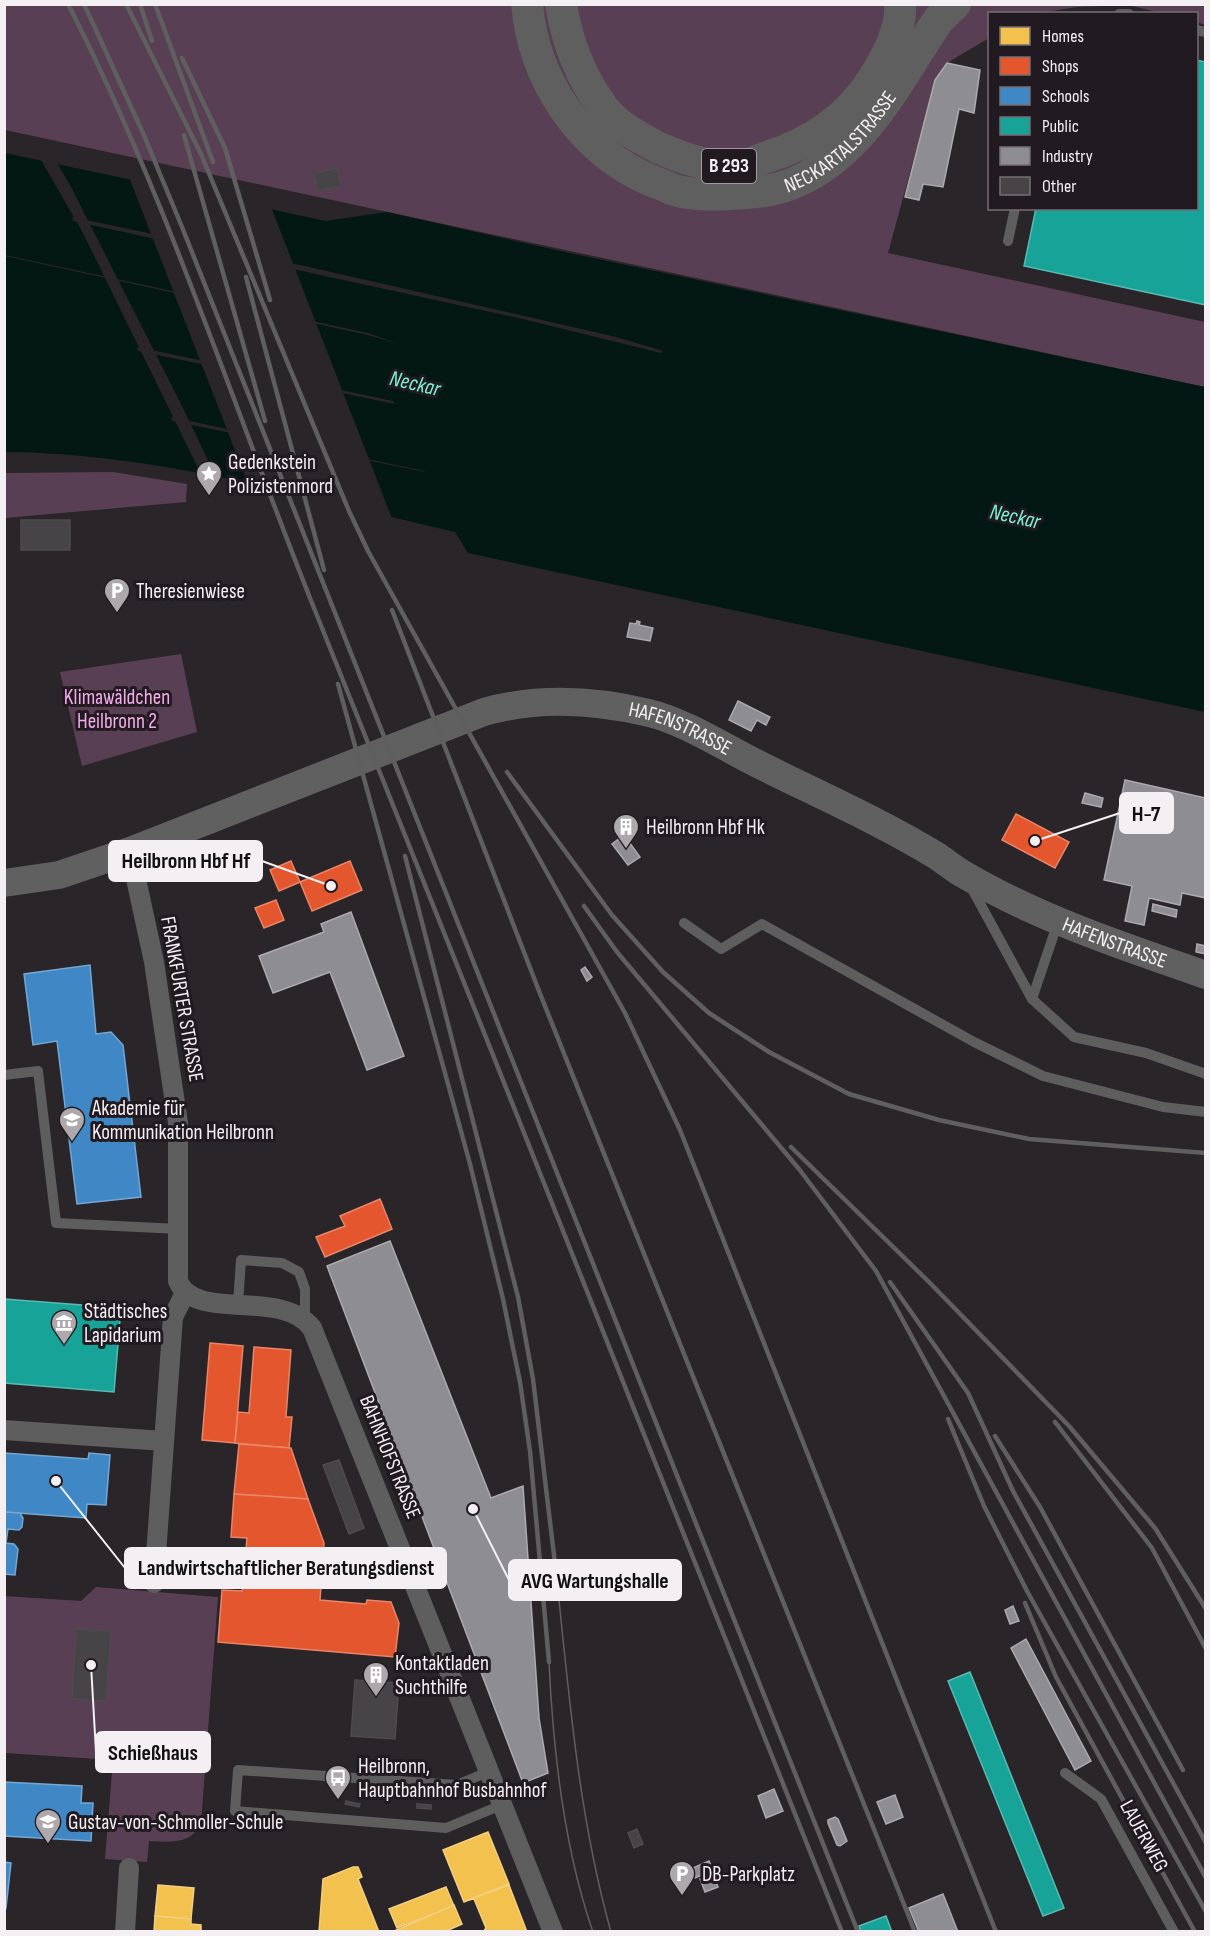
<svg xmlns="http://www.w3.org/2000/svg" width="1210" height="1936" viewBox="0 0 1210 1936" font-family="'Sofia Sans Condensed',sans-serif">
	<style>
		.green { fill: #593f54 }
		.water { fill: #041813; fill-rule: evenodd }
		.pier { fill: #2a2528 }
		.homes { fill: #f2c14e; stroke: #f3cf80; stroke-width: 1.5 }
		.shops { fill: #e4572e; stroke: #e98569; stroke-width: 1.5 }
		.schools { fill: #3f88c5; stroke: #75a7d3; stroke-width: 1.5 }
		.public { fill: #17a398; stroke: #59bab3; stroke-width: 1.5 }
		.industry { fill: #8d8d92; stroke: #acaaaf; stroke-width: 1.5 }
		.building { fill: #474447; stroke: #4e4a4d; stroke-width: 1.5 }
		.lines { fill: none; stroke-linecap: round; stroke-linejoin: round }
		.service { stroke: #5e5e5e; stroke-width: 10 }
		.minor { stroke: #5e5e5e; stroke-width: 20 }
		.secondary { stroke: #606060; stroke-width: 28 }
		.primary { stroke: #5f5f5f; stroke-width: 32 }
		.tram { stroke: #605f5f; stroke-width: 1.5 }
		.rail { stroke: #605f5f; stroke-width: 4.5 }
		.labels { text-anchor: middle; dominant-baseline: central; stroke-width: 6; stroke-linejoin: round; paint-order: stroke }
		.shield { fill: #211a20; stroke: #b5afb4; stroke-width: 1.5 }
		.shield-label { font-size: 20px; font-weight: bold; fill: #f4eff3 }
		.street-label { font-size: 21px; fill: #f4eff3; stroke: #211a20 }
		.poi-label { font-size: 21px; fill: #f4eff3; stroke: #211a20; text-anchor: start }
		.park-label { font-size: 21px; fill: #f6acea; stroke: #211a20 }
		.water-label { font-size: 22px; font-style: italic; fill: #7cf2d4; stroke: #211a20 }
		.leader { fill: none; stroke: #f4eff3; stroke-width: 2 }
		.callout-dot { fill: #f4eff3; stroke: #211a20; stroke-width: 2 }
		.callout { fill: #f4eff3; stroke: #f4eff3; stroke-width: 2 }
		.callout-label { font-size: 22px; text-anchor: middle; font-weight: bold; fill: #111 }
	</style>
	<rect width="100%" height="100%" fill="#2a2528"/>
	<g class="green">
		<polygon points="5,5 1205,5 1205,25 1197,22 1196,14 1161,13 1128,5 1077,7 1039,13 990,14 989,38 947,63 935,81 888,253 1205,322 1205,387 5,130"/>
		<polygon points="113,472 187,484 186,502 5,518 5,473"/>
		<polygon points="181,654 197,732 82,766 60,672"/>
		<path d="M96 1587 218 1597 201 1823C192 1845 168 1842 149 1841L147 1862 105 1859 113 1760 5 1753 4 1596 81 1601Z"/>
	</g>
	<path class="water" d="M5 153 326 221 387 212 574 254 1205 387V712L468 553 455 532C307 498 158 453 5 452V256L368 335 399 344 368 333 5 255ZM72 217 309 267 616 337 663 351 661 353 523 319 73 221ZM137 347 393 401 395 404 138 351ZM171 417 424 471 425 472 172 421Z"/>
	<g class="pier">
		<polygon points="40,158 56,161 71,187 179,400 218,481 203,478 83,233"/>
		<polygon points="129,177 271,207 393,521 250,489"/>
	</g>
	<g class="homes">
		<polygon points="488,1832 509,1884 464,1902 443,1850"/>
		<polygon points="353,1867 358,1867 362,1877 358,1879 379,1932 319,1932 323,1879"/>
		<polygon points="158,1885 194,1888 191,1919 155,1916"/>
		<polygon points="509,1885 527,1932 483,1932 486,1928 474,1899 468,1900"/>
		<polygon points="446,1887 454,1906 397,1928 389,1909"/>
		<polygon points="454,1905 462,1924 444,1932 392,1932"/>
		<polygon points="155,1916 191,1919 191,1924 201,1925 201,1932 154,1932"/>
	</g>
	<g class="shops">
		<polygon points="1016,814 1069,842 1055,868 1002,840"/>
		<polygon points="291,861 300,882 279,891 270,870"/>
		<polygon points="350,861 362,890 312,911 300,882"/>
		<polygon points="276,900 284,920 264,928 255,908"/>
		<polygon points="380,1199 392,1229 325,1257 316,1237 345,1226 340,1216"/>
		<polygon points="210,1343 243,1346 235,1443 202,1440"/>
		<polygon points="254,1347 291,1350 286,1417 292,1417 289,1448 235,1443 238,1412 249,1413"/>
		<polygon points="239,1444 291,1448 308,1499 234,1494"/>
		<polygon points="234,1494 308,1499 324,1543 320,1600 366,1604 367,1600 391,1602 399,1623 395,1657 218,1642 222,1590 242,1591 247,1538 231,1537"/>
	</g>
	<g class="schools">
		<polygon points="90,965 96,1034 111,1032 123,1045 141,1197 77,1204 57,1041 33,1045 24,974"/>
		<polygon points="4,1453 88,1459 89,1453 110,1455 106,1505 87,1504 86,1518 4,1512"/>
		<polygon points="4,1512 20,1513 23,1518 22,1527 19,1530 8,1529 6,1543 14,1544 18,1549 15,1575 4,1574"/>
		<polygon points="4,1782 82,1786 81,1803 93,1803 91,1841 4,1836"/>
		<polygon points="4,1862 11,1863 6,1908 4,1908"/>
	</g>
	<g class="public">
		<polygon points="1196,60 1206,62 1206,305 1024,266 1036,208 1196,208"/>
		<polygon points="4,1299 121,1308 114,1392 4,1383"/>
		<polygon points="970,1672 1064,1908 1043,1916 948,1681"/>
		<polygon points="886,1916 892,1932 861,1932 859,1926"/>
	</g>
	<g class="industry">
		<polygon points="947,63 980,70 974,113 959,109 943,187 923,184 919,200 905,197 935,80"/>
		<polygon points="637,621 640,622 639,625 653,628 650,641 627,637 630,623 636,624"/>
		<polygon points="738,701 770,717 766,725 757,720 751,731 729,720"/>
		<polygon points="1125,780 1206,798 1206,898 1182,893 1180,905 1149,898 1144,925 1125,921 1132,886 1104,880"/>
		<polygon points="1085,793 1103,798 1101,807 1082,803"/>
		<polygon points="624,835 640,857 628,865 612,844"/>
		<polygon points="1153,904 1177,910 1176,917 1152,911"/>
		<polygon points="351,912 404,1056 367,1070 330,972 273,993 259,956 324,932 321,924"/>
		<polygon points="1197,944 1206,946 1206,954 1196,952"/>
		<polygon points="585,967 592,977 587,981 581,970"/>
		<polygon points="390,1241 491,1498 523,1486 539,1718 548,1773 523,1783 327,1266"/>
		<polygon points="1013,1606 1019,1621 1010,1624 1005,1610"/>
		<polygon points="1026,1639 1091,1761 1075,1770 1011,1648"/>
		<polygon points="774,1789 783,1811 766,1818 758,1796"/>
		<polygon points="895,1795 903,1817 886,1824 877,1802"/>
		<polygon points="835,1817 838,1819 847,1841 840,1846 837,1845 828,1823 828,1820"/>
		<polygon points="709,1861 713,1870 695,1878 691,1869"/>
		<polygon points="713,1874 718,1887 705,1892 700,1879"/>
		<polygon points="943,1894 958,1932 919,1932 909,1908"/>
	</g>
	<g class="building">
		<polygon points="337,168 341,186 318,191 314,173"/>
		<rect x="21" y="520" width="49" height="30"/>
		<polygon points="339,1460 364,1528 349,1534 323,1465"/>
		<polygon points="76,1629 111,1631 106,1701 72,1699"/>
		<polygon points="355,1680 399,1683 395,1739 351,1736"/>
		<polygon points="346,1801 360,1804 359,1807 345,1804"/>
		<polygon points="417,1804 431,1805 431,1809 417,1808"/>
		<polygon points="637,1829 643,1844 634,1848 628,1833"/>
	</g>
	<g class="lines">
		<g class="service">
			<polyline points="1119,14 1129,14"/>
			<polyline points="1196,30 1206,32"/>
			<polyline points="1008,241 1015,208"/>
			<polyline points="971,887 1032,999 1074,1037 1146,1053 1206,1074"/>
			<polyline points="684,923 721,949 762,924 974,1042 1043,1076 1163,1107 1206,1112"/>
			<polyline points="1032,999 1058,922"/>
			<polyline points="4,1075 38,1071 56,1223 179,1229"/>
			<polyline points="238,1304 241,1260 282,1263 299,1272 305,1289 305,1319"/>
			<polyline points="635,1578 661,1569"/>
			<polyline points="490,1771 457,1785 238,1770 235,1811 446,1828 504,1804"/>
			<polyline points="1065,1773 1101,1799 1174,1932"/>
		</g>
		<g class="minor">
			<path d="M130 851 154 962 178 1123V1281C195 1323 280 1287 312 1328L553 1932"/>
			<polyline points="4,1430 164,1441"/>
			<polyline points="154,1583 173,1317 185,1293"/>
			<polyline points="125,1932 129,1868"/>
		</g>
		<path class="secondary" id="s1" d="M4 883 59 875 130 851 484 712C537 697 595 700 649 713 680 720 723 746 752 761 813 792 878 820 937 856 946 862 954 869 963 874 1038 918 1124 947 1206 975"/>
		<g class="primary">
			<path id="s2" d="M527 4C534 81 581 151 652 181 662 184 672 190 682 192 698 195 716 195 732 194 753 193 778 191 798 181 866 150 899 78 939 19L955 4"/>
			<path d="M561 4C567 42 581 78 604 109 617 126 640 138 659 148 682 158 712 169 738 167 747 166 756 161 764 158 812 143 848 119 875 76 887 56 902 29 900 4"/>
		</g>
		<g class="tram">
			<path d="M556 1572C569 1693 578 1814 611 1932"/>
			<path d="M549 1662C553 1749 564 1849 593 1932"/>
		</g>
		<g class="rail">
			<path d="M68 4C167 197 235 412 316 613 493 1052 666 1492 842 1932"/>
			<polyline points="84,4 143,133 182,227 858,1932"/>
			<polyline points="126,4 201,154 349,511 368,551 625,1013 680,1130 996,1932"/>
			<polyline points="140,4 152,41"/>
			<polyline points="155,4 213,162"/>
			<polyline points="182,58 225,148 270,300"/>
			<polyline points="184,135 265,421"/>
			<polyline points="246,277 324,570"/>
			<polyline points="392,610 539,991 915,1932"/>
			<polyline points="338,684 470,1164 503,1299 520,1382 530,1451 549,1662"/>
			<polyline points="507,772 612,915 663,972 709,1013 769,1052 849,1094 939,1120 1029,1139 1206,1153"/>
			<polyline points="405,856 518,1297 533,1379 556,1572"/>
			<polyline points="584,906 617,952 799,1169 876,1271 1206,1878"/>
			<polyline points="791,1147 930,1283 1069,1426 1155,1528 1206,1609"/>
			<polyline points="890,1282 968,1393 1013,1491 1206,1843"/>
			<polyline points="948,1419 984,1506 1027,1591 1206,1912"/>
			<polyline points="1055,1422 1152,1548 1206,1649"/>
			<polyline points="995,1436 1040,1507 1183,1770"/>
			<polyline points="1025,1603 1056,1677 1195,1932"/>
		</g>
	</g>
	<defs>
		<symbol id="sight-pin" viewBox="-11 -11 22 30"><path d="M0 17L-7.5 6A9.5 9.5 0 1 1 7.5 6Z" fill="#ada8ac" stroke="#211a20"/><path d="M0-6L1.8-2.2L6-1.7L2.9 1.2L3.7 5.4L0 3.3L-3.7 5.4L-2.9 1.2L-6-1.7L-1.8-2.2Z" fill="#fff"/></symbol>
		<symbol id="parking-pin" viewBox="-11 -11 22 30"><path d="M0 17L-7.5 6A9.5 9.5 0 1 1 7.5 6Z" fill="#ada8ac" stroke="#211a20"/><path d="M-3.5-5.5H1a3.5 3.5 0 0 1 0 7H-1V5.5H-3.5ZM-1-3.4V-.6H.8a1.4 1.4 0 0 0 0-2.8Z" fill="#fff"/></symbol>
		<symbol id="building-pin" viewBox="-11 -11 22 30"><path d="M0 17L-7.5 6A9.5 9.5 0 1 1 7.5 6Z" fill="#ada8ac" stroke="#211a20"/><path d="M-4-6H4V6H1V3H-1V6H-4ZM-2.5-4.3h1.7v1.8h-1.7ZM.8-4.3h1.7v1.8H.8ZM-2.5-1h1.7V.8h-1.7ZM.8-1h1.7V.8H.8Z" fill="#fff"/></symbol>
		<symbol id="school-pin" viewBox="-11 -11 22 30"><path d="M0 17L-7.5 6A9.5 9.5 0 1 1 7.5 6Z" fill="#ada8ac" stroke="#211a20"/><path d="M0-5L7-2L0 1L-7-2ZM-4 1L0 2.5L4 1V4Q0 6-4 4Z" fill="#fff"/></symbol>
		<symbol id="museum-pin" viewBox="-11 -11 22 30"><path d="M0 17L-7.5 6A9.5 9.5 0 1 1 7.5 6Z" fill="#ada8ac" stroke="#211a20"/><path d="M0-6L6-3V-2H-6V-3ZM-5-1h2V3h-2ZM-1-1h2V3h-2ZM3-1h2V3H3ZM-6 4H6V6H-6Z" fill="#fff"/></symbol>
		<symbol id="bus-pin" viewBox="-11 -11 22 30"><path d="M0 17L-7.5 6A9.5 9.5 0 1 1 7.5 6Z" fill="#ada8ac" stroke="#211a20"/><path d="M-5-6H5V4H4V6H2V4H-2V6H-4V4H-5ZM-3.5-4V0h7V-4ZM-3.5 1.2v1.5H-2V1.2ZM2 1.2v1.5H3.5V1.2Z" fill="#fff"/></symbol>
	</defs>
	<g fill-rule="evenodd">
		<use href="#sight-pin" x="194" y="459" width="30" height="40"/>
		<use href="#parking-pin" x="102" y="576" width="30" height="40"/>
		<use href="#building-pin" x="611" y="812" width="30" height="40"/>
		<use href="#school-pin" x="57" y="1105" width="30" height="40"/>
		<use href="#museum-pin" x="49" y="1308" width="30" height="40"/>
		<use href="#building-pin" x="361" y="1660" width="30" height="40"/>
		<use href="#bus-pin" x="323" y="1763" width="30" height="40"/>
		<use href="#school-pin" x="33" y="1807" width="30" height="40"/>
		<use href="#parking-pin" x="667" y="1859" width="30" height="40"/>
	</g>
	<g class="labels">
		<rect class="shield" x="702" y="149" width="54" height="34" rx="4.5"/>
		<g class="shield-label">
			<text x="729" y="166">B 293</text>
		</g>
		<g class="street-label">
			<text stroke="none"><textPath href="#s2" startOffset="435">NECKARTALSTRASSE</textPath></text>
			<text stroke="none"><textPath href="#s1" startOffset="712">HAFENSTRASSE</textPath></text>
			<text stroke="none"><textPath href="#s1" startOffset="1198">HAFENSTRASSE</textPath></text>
			<text transform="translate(182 999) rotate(80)">FRANKFURTER STRASSE</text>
			<text transform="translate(390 1457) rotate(68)">BAHNHOFSTRASSE</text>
			<text transform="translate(1144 1836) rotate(61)">LAUERWEG</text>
		</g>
		<g class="poi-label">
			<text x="228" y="462">Gedenkstein<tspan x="228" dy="24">Polizistenmord</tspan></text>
			<text x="136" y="591">Theresienwiese</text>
			<text x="646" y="827">Heilbronn Hbf Hk</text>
			<text x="92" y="1108">Akademie für<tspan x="92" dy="24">Kommunikation Heilbronn</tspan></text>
			<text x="84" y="1311">Städtisches<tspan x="84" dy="24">Lapidarium</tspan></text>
			<text x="395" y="1663">Kontaktladen<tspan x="395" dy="24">Suchthilfe</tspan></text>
			<text x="358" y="1766">Heilbronn,<tspan x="358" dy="24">Hauptbahnhof Busbahnhof</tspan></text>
			<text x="68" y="1822">Gustav-von-Schmoller-Schule</text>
			<text x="702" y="1874">DB-Parkplatz</text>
		</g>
		<g class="park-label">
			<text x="117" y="697">Klimawäldchen<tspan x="117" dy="24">Heilbronn 2</tspan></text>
		</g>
		<g class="water-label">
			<text transform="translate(415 384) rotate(13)">Neckar</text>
			<text transform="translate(1015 517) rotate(12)">Neckar</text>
		</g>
	</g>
	<path class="leader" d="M1035 841L1120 813M331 886L262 861M56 1481L125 1568M473 1509L509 1580M91 1665L96 1752"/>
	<g class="callout-dot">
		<circle cx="1035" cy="841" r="6"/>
		<circle cx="331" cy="886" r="6"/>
		<circle cx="56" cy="1481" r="6"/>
		<circle cx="473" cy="1509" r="6"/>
		<circle cx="91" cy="1665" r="6"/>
	</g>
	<g class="callout">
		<rect x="1120" y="793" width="53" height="40" rx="6"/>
		<rect x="109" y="841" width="153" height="40" rx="6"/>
		<rect x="125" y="1548" width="321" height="40" rx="6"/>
		<rect x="509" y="1560" width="172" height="40" rx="6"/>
		<rect x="96" y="1732" width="114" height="40" rx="6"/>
	</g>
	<g class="callout-label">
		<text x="1146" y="821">H-7</text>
		<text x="186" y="868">Heilbronn Hbf Hf</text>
		<text x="286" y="1575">Landwirtschaftlicher Beratungsdienst</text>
		<text x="595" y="1588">AVG Wartungshalle</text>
		<text x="153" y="1760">Schießhaus</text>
	</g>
	<rect width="1210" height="1936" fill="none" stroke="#f4eff3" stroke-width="12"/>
	<rect x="988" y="12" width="210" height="198" fill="#211a20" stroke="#756f74" stroke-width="1.5"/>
	<rect x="1000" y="27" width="30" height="18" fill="#f2c14e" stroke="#756f74" stroke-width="1.5"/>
	<text x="1042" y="42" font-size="18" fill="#f4eff3">Homes</text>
	<rect x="1000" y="57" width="30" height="18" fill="#e4572e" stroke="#756f74" stroke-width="1.5"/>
	<text x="1042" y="72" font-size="18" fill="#f4eff3">Shops</text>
	<rect x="1000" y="87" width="30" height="18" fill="#3f88c5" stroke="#756f74" stroke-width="1.5"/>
	<text x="1042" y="102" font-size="18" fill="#f4eff3">Schools</text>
	<rect x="1000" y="117" width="30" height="18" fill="#17a398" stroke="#756f74" stroke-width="1.5"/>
	<text x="1042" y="132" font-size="18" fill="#f4eff3">Public</text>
	<rect x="1000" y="147" width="30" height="18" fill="#8d8d92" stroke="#756f74" stroke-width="1.5"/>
	<text x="1042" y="162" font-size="18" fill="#f4eff3">Industry</text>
	<rect x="1000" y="177" width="30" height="18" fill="#474447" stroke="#756f74" stroke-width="1.5"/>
	<text x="1042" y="192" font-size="18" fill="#f4eff3">Other</text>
</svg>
